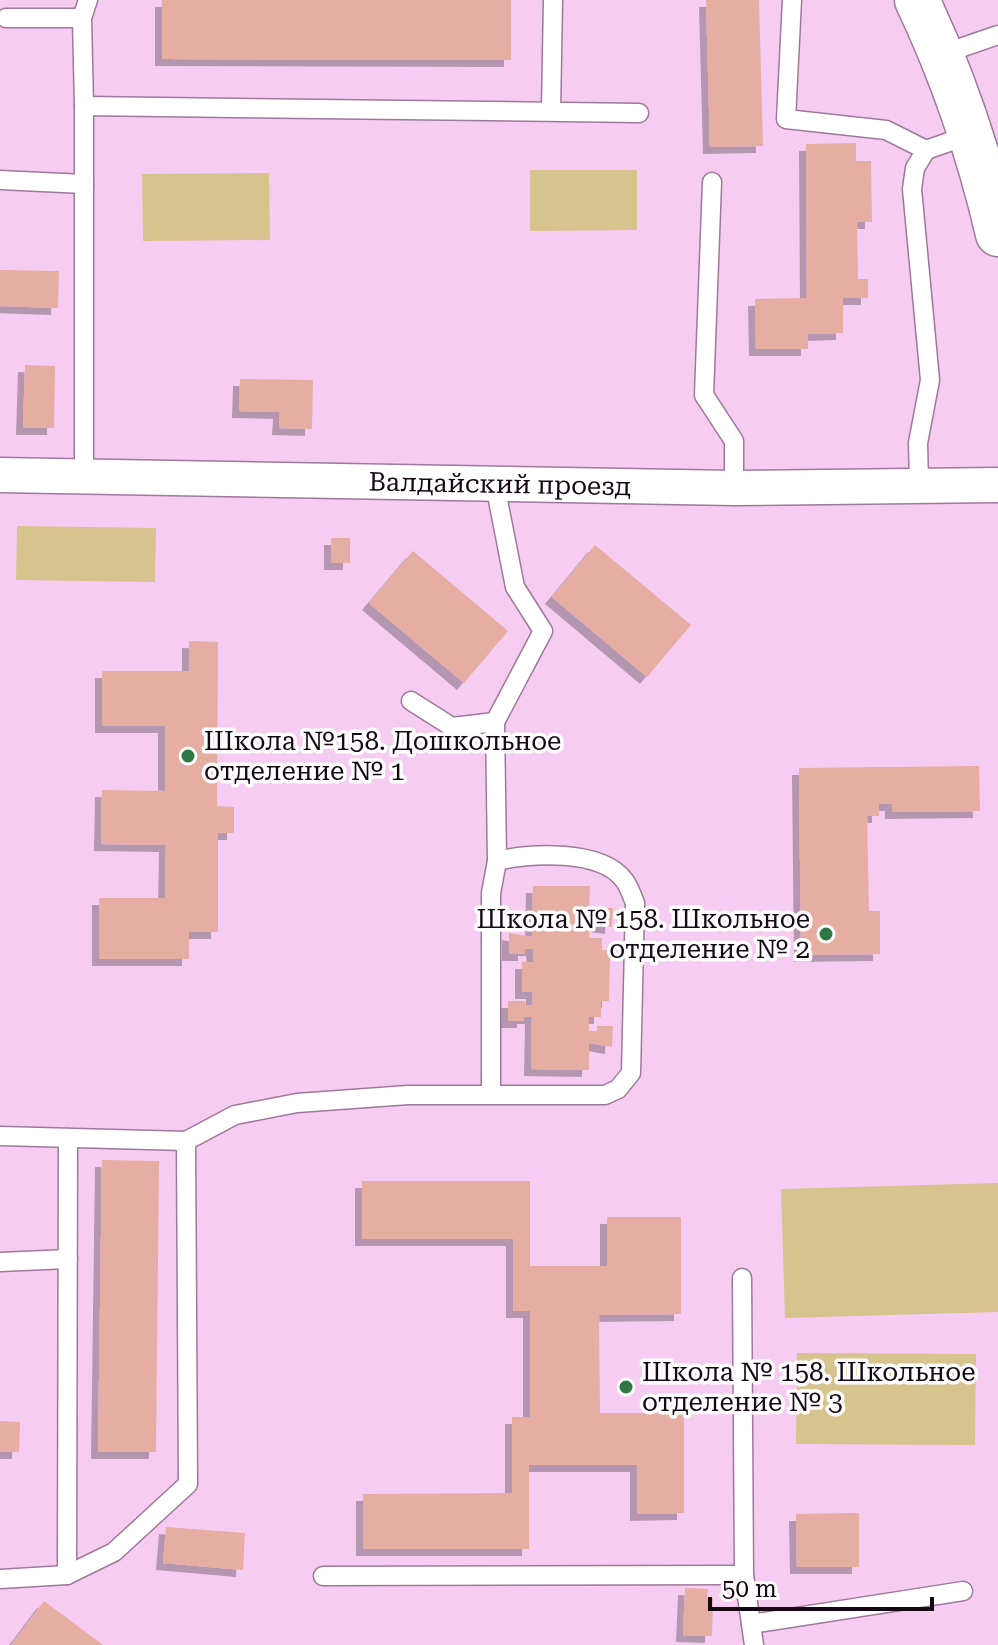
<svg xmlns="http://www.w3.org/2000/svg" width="998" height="1645" viewBox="0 0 998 1645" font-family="'Roboto Serif',serif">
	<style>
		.green { fill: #d7c38e }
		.building { fill: #e6ada3; filter: url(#shadow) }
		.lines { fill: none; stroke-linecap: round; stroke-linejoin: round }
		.service-casing { stroke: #9f789b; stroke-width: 21 }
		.minor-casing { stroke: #9f789b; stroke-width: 37 }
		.tertiary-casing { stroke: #9f789b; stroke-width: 47 }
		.service { stroke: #fff; stroke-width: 18 }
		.minor { stroke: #fff; stroke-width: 34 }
		.tertiary { stroke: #fff; stroke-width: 44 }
		.poi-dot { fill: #2f7744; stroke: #fdfdfd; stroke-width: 3 }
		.labels { text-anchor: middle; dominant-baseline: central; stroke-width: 7; stroke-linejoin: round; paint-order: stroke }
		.street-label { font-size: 26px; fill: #150714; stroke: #fdfdfd }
		.poi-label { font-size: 26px; fill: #150714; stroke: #fdfdfd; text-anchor: start }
	</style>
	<defs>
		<filter id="shadow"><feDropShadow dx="-7" dy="7" stdDeviation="0" flood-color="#0004"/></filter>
	</defs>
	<rect width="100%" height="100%" fill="#f7ccf2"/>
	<g class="green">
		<polygon points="530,170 637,170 637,230 530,231"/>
		<polygon points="269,173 270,240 143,241 142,174"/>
		<polygon points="17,526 156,528 155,582 16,580"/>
		<polygon points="998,1183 998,1312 785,1318 781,1189"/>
		<polygon points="797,1353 976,1354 975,1445 796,1444"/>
	</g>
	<g class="building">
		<polygon points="162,0 511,0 511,60 162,59"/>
		<polygon points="706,0 759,0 763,146 710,147"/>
		<polygon points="856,143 856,161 871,161 872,222 857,222 858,279 868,279 868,298 843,298 843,333 808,334 808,349 756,349 755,299 807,298 806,144"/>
		<polygon points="0,270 59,271 58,308 0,306"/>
		<polygon points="25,365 55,366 54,428 23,428"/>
		<polygon points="240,379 313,380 312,429 279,428 280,412 239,411"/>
		<rect x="331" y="538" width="19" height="25"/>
		<polygon points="595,545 691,625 647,677 552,597"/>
		<polygon points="413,551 508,631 464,683 369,603"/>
		<polygon points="189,641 218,642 217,806 234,807 234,833 218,833 218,932 189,932 189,959 99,959 99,898 165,898 166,845 101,844 102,790 165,791 165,726 102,726 102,671 189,671"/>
		<polygon points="979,766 980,811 892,812 892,804 879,804 879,816 867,816 869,911 880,911 880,954 801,955 799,768"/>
		<polygon points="533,886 590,886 589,912 597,912 597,908 613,908 612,927 589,924 589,938 602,938 602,950 610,950 609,1001 601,1001 601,1017 589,1017 589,1031 597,1031 597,1026 613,1026 612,1047 589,1043 589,1070 531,1069 532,1017 524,1017 524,1021 508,1021 508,1001 525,1001 525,1005 532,1005 533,992 522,992 522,962 534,962 533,949 525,949 525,954 509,954 509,933 532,937"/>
		<polygon points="102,1160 159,1161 156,1452 98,1452"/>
		<polygon points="362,1181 530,1181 530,1266 607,1266 607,1217 681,1217 681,1314 599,1315 600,1413 684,1413 684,1513 637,1514 637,1465 529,1465 529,1549 363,1549 363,1494 512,1493 512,1417 530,1417 530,1311 513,1311 513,1239 362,1239"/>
		<polygon points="0,1421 20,1422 19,1452 0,1452"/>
		<polygon points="859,1513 859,1567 797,1567 796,1514"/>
		<polygon points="166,1527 245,1533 243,1570 163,1563"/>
		<polygon points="685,1588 708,1589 707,1598 713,1598 712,1636 683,1635"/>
		<polygon points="44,1601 103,1645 11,1645"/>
	</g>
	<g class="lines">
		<defs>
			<g id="service">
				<polyline points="792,0 786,119 886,130 926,150 972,134"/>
				<polyline points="6,18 82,18"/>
				<polyline points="943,54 998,35"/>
				<polyline points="84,106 82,18 88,0"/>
				<polyline points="551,111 553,0"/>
				<polyline points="0,180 84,184"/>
				<polyline points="712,182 704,395 734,441 734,488"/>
				<polyline points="84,477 84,106 639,113"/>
				<polyline points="919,484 918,443 930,380 912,189 915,168 926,150"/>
				<polyline points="411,701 452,727 495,722 543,631 515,587 495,485"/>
				<polyline points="495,722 497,861"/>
				<polyline points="0,1136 186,1141 188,1484 114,1552 67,1575 0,1579"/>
				<path d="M186 1141 235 1115 297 1103 408 1095H605L618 1089 631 1073 635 903C632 896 629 886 624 880 601 849 530 853 497 861L491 893V1095"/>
				<polyline points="0,1262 68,1259"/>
				<polyline points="742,1278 744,1575 754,1645"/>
				<polyline points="67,1575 68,1138"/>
				<polyline points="323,1576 744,1575"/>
				<polyline points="751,1624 963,1591"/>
			</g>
			<g id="minor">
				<path id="s1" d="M0 475 734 488 998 485"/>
			</g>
			<path id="tertiary" d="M917 0C953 76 979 152 998 234"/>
		</defs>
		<use href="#service" class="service-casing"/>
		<use href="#minor" class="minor-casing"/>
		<use href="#tertiary" class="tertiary-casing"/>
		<use href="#service" class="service"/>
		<use href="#minor" class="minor"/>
		<use href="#tertiary" class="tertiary"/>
	</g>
	<g class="poi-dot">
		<circle cx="188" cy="756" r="8"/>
		<circle cx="826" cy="934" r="8"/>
		<circle cx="626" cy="1387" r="8"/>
	</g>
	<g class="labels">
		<g class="street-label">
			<text stroke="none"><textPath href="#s1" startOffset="500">Валдайский проезд</textPath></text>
		</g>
		<g class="poi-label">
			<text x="204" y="741">Школа №158. Дошкольное<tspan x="204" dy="30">отделение № 1</tspan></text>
			<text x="810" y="919" text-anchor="end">Школа № 158. Школьное<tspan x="810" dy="30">отделение № 2</tspan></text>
			<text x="642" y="1372">Школа № 158. Школьное<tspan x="642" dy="30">отделение № 3</tspan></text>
		</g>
	</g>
	<path d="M710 1597v12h222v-12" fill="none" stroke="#150714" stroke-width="4"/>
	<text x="722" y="1597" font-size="24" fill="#150714" stroke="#fdfdfd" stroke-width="6" paint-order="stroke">50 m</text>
</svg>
